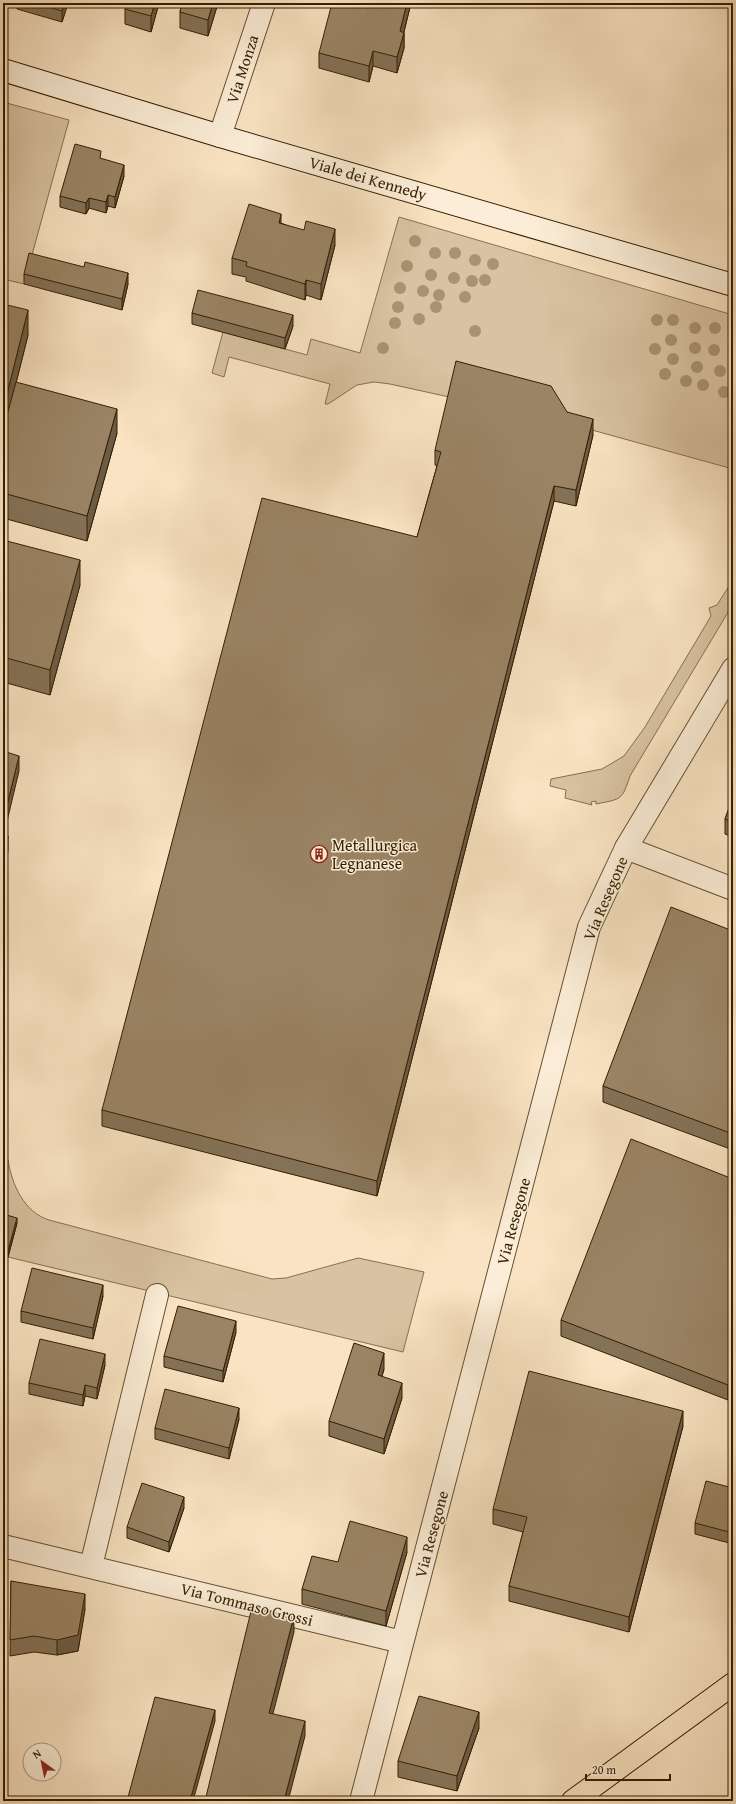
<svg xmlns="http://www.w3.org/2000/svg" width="736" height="1804" viewBox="0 0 736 1804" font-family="'Gentium Book Plus',serif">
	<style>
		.green { fill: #d8c2a1; stroke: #867050 }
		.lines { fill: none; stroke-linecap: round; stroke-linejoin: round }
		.street-casing { stroke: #654f30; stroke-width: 24 }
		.secondary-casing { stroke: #341e00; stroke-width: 24 }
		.primary-casing { stroke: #341e00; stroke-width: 24 }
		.street { stroke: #fbedd7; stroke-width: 22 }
		.secondary { stroke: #fbedd7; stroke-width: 22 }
		.primary { stroke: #f9e3c2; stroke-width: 22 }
		.tree { fill: #a89272 }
		.wall { fill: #847257; stroke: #341e00 }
		.shaded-wall { fill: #6c5c47; stroke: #341e00 }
		.building { fill: #9a8465; stroke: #341e00 }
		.labels { text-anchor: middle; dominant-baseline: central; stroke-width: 3; stroke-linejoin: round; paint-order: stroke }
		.street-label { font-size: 16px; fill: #341e00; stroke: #fbedd7 }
		.poi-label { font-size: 16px; fill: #341e00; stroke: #fbedd7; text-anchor: start }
	</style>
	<rect width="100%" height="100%" fill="#f9e3c2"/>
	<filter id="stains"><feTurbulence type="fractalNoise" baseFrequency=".005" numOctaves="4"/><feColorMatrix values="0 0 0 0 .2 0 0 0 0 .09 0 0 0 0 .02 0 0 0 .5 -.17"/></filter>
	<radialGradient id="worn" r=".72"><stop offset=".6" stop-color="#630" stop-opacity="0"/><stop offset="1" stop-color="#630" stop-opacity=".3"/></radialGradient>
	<g class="green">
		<polygon points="3,102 69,120 24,284 3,279"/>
		<polygon points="399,217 733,315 733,469 563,422 390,384 374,382 357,385 328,404 325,404 330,384 229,357 224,377 212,373 223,332 307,355 311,339 360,353"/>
		<path d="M733 580V604L630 776C622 800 622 799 596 804V801L591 802 592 805 565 798 566 790 550 786 551 779 602 769 624 756 645 727 711 616 709 608 717 605Z"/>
		<path d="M8 1160C12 1185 24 1212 49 1220L272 1279 286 1278 358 1258 424 1272 403 1352 8 1257C4 1224 0 1192 8 1160Z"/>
	</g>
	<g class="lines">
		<defs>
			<g id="street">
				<polyline points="220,136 264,3"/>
				<polyline points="626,848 733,889"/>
				<polyline points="3,1546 402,1642"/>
				<polyline points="91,1566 157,1295"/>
				<polyline points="361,1801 589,927 626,848 733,669"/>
			</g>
			<polyline id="secondary" points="3,70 220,136 733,285"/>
			<polyline id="primary" points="573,1801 733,1684"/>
		</defs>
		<use href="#street" class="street-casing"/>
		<use href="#secondary" class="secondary-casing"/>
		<use href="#primary" class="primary-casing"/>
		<use href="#street" class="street"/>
		<use href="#secondary" class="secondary"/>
		<use href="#primary" class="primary"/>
	</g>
	<g class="tree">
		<circle cx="415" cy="241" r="6"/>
		<circle cx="435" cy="253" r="6"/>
		<circle cx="455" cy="253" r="6"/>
		<circle cx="475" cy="260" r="6"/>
		<circle cx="493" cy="264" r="6"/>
		<circle cx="407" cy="266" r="6"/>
		<circle cx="431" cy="275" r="6"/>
		<circle cx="454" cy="278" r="6"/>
		<circle cx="485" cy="280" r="6"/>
		<circle cx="472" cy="281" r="6"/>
		<circle cx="400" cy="288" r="6"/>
		<circle cx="423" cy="291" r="6"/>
		<circle cx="439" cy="295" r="6"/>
		<circle cx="465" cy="297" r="6"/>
		<circle cx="398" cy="307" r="6"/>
		<circle cx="436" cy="307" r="6"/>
		<circle cx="419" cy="319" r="6"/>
		<circle cx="657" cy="320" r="6"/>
		<circle cx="673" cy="320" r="6"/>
		<circle cx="395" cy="323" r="6"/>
		<circle cx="695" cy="328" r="6"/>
		<circle cx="715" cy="328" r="6"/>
		<circle cx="475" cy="331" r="6"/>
		<circle cx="671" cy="340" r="6"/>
		<circle cx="383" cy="348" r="6"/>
		<circle cx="695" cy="348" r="6"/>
		<circle cx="655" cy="349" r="6"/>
		<circle cx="714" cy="350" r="6"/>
		<circle cx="673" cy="359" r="6"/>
		<circle cx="697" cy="367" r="6"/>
		<circle cx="720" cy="371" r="6"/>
		<circle cx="665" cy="374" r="6"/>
		<circle cx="686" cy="381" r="6"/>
		<circle cx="703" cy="385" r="6"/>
		<circle cx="724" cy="392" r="6"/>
	</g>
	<g class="wall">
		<polygon points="17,3 68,3 62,22 17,9"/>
		<polygon points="159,3 151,32 125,24 125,9"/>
		<polygon points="182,3 218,3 208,36 180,28 180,12"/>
		<polygon points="369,3 411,3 404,32 404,48 397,73 373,66 369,82 319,68 319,53 368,8"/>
		<polygon points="101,159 124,176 115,208 108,206 106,213 89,208 86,214 60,207 60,196"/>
		<polygon points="281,223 335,245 321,300 306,295 305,300 246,281 246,277 232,274 232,258"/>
		<polygon points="24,274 128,284 122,310 24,284"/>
		<polygon points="3,304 28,335 15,387 117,433 87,541 3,518 3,430 4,427 3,427"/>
		<polygon points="192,313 293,326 285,349 192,324"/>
		<polygon points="567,412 593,435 576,506 554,501 377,1196 102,1126 102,1110 417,537 437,466 435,465 435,450"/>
		<polygon points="3,540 80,585 50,695 3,682"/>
		<polygon points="733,797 733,837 725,834 725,819"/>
		<polygon points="733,931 733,1150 603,1102 603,1086"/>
		<polygon points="733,1179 728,1400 561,1336 561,1320"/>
		<polygon points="3,1214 17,1223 8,1257 3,1256"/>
		<polygon points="103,1296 93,1339 21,1322 21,1311"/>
		<polygon points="236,1332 223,1382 164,1367 164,1356"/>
		<polygon points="105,1365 97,1399 85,1396 83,1406 29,1394 29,1383"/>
		<polygon points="384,1369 382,1376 402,1398 384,1454 329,1436 329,1421"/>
		<polygon points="239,1419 229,1459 155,1439 155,1428"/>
		<polygon points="683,1426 629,1632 509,1601 509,1586 523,1532 493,1524 493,1509"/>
		<polygon points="733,1488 733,1544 695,1534 695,1523"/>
		<polygon points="184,1508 169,1552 127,1538 127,1527"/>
		<polygon points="407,1552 386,1626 302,1604 302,1589 338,1562"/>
		<polygon points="11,1581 85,1609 78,1651 57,1655 34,1652 10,1656"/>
		<polygon points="479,1728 457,1791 398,1777 398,1761"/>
	</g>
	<g class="shaded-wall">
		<polygon points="64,3 68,3 62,22 62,11"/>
		<polygon points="155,3 159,3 151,32 151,16"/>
		<polygon points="213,3 218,3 208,36 208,20"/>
		<polygon points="407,3 411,3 400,47 400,31"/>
		<polygon points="404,33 404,48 397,73 397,57"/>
		<polygon points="373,51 373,66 369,82 369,66"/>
		<polygon points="124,165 124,176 115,208 115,197"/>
		<polygon points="108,195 108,206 106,213 106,202"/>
		<polygon points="89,198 89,208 86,214 86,203"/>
		<polygon points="281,214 281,229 279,223"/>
		<polygon points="335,229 335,245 321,300 321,284"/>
		<polygon points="128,273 128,284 122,310 122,299"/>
		<polygon points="306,280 306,295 305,300 305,284"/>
		<polygon points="28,310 28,335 5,427 5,402"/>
		<polygon points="293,315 293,326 285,349 285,338"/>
		<polygon points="117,409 117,433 87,541 87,516"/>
		<polygon points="593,419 593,435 576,506 576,490"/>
		<polygon points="554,486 554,501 377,1196 377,1181"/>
		<polygon points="80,560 80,585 50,695 50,670"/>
		<polygon points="19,756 19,771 3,838 3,822"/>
		<polygon points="8,836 8,851 3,874 3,858"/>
		<polygon points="17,1218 17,1223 8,1257 8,1251"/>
		<polygon points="103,1285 103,1296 93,1339 93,1328"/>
		<polygon points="236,1321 236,1332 223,1382 223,1371"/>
		<polygon points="384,1353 384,1369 378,1391 378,1375"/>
		<polygon points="105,1354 105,1365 97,1399 97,1388"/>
		<polygon points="733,1372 733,1387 728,1400 728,1385"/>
		<polygon points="402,1383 402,1398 384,1454 384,1439"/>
		<polygon points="85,1385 85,1396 83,1406 83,1395"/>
		<polygon points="239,1408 239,1419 229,1459 229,1448"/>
		<polygon points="683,1411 683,1426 629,1632 629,1617"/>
		<polygon points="184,1497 184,1508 169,1552 169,1542"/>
		<polygon points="407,1537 407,1552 386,1626 386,1611"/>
		<polygon points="85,1594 85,1609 78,1651 57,1655 57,1640"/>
		<polygon points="294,1616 294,1632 269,1729 269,1713"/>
		<polygon points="215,1710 215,1721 193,1801 190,1801"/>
		<polygon points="479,1712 479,1728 457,1791 457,1776"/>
		<polygon points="305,1721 305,1736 288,1801 284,1801"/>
	</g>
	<g class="building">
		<polygon points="35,3 64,3 62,11"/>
		<polygon points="127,3 155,3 151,16 125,9"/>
		<polygon points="182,3 213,3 208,20 180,12"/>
		<polygon points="332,3 348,3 368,8 369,3 407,3 400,31 404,33 397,57 373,51 369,66 319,53"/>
		<polygon points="75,144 101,151 100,158 124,165 115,197 108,195 106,202 89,198 86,203 60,196"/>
		<polygon points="249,204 281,214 279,223 304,230 306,221 335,229 321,284 306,280 305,284 246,266 247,262 232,258"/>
		<polygon points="29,253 84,267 85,262 128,273 122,299 24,274"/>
		<polygon points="198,290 293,315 285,338 192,313"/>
		<polygon points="3,304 28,310 5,402 3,402"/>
		<polygon points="456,361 551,386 567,412 593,419 576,490 554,486 377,1181 102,1110 262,498 417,537 441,452 435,450"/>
		<polygon points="16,382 117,409 87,516 3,493 3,430"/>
		<polygon points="3,540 80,560 50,670 3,657"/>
		<polygon points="3,746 4,746 3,751 19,756 3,822"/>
		<polygon points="733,797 733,822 725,819"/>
		<polygon points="3,835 8,836 3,858"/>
		<polygon points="671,907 733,931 733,1134 603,1086"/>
		<polygon points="631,1139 733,1179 733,1372 728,1385 561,1320"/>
		<polygon points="3,1214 17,1218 8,1251 3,1250"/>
		<polygon points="32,1268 103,1285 93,1328 21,1311"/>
		<polygon points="178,1306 236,1321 223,1371 164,1356"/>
		<polygon points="40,1339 105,1354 97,1388 85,1385 83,1395 29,1383"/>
		<polygon points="354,1343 384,1353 378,1375 402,1383 384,1439 329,1421"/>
		<polygon points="529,1371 683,1411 629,1617 509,1586 527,1517 493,1509"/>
		<polygon points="165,1389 239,1408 229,1448 155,1428"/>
		<polygon points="706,1481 733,1488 733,1533 695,1523"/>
		<polygon points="142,1483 184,1497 169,1542 127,1527"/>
		<polygon points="350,1521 407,1537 386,1611 302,1589 312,1556 338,1562"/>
		<polygon points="11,1581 85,1594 78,1635 57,1640 34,1636 10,1640"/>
		<polygon points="252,1607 294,1616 269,1713 305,1721 284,1801 205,1801"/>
		<polygon points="419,1696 479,1712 457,1776 398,1761"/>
		<polygon points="155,1697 215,1710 190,1801 127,1801"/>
		<polygon points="728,1796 733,1797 733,1801 726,1801"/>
	</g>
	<defs>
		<symbol id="building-ring" viewBox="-11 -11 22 22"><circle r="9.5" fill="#fbedd7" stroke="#8f2418" stroke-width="1.5"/><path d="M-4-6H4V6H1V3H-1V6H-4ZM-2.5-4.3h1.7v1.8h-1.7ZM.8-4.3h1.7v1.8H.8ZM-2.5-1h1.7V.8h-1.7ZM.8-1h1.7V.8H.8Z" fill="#8f2418"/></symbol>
	</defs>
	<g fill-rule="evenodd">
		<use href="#building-ring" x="309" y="844" width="20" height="20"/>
	</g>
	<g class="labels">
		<g class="street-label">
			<text transform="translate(242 69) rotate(-72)">Via Monza</text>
			<text transform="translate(368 178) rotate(16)">Viale dei Kennedy</text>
			<text transform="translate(605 898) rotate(-67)">Via Resegone</text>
			<text transform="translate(513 1221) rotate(-75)">Via Resegone</text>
			<text transform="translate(431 1534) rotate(-75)">Via Resegone</text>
			<text transform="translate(247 1604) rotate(14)">Via Tommaso Grossi</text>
		</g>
		<g class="poi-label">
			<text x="332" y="845">Metallurgica<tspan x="332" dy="18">Legnanese</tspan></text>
		</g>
	</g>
	<rect width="736" height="1804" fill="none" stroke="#f9e3c2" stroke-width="16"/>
	<rect x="4" y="4" width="728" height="1796" fill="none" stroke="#341e00" stroke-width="2"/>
	<rect x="8" y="8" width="720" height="1788" fill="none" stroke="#341e00"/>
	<g transform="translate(42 1762) rotate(327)"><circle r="19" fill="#fbedd7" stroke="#ab9a81"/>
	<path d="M0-3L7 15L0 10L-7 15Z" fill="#8f2418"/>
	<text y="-6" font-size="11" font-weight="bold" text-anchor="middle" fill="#341e00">N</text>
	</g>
	<path d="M586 1774v6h84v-6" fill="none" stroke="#341e00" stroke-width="2"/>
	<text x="592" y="1774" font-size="12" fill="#341e00" stroke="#fbedd7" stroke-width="3" paint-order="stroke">20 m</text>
	<rect width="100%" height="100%" filter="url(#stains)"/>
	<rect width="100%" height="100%" fill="url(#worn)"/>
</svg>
